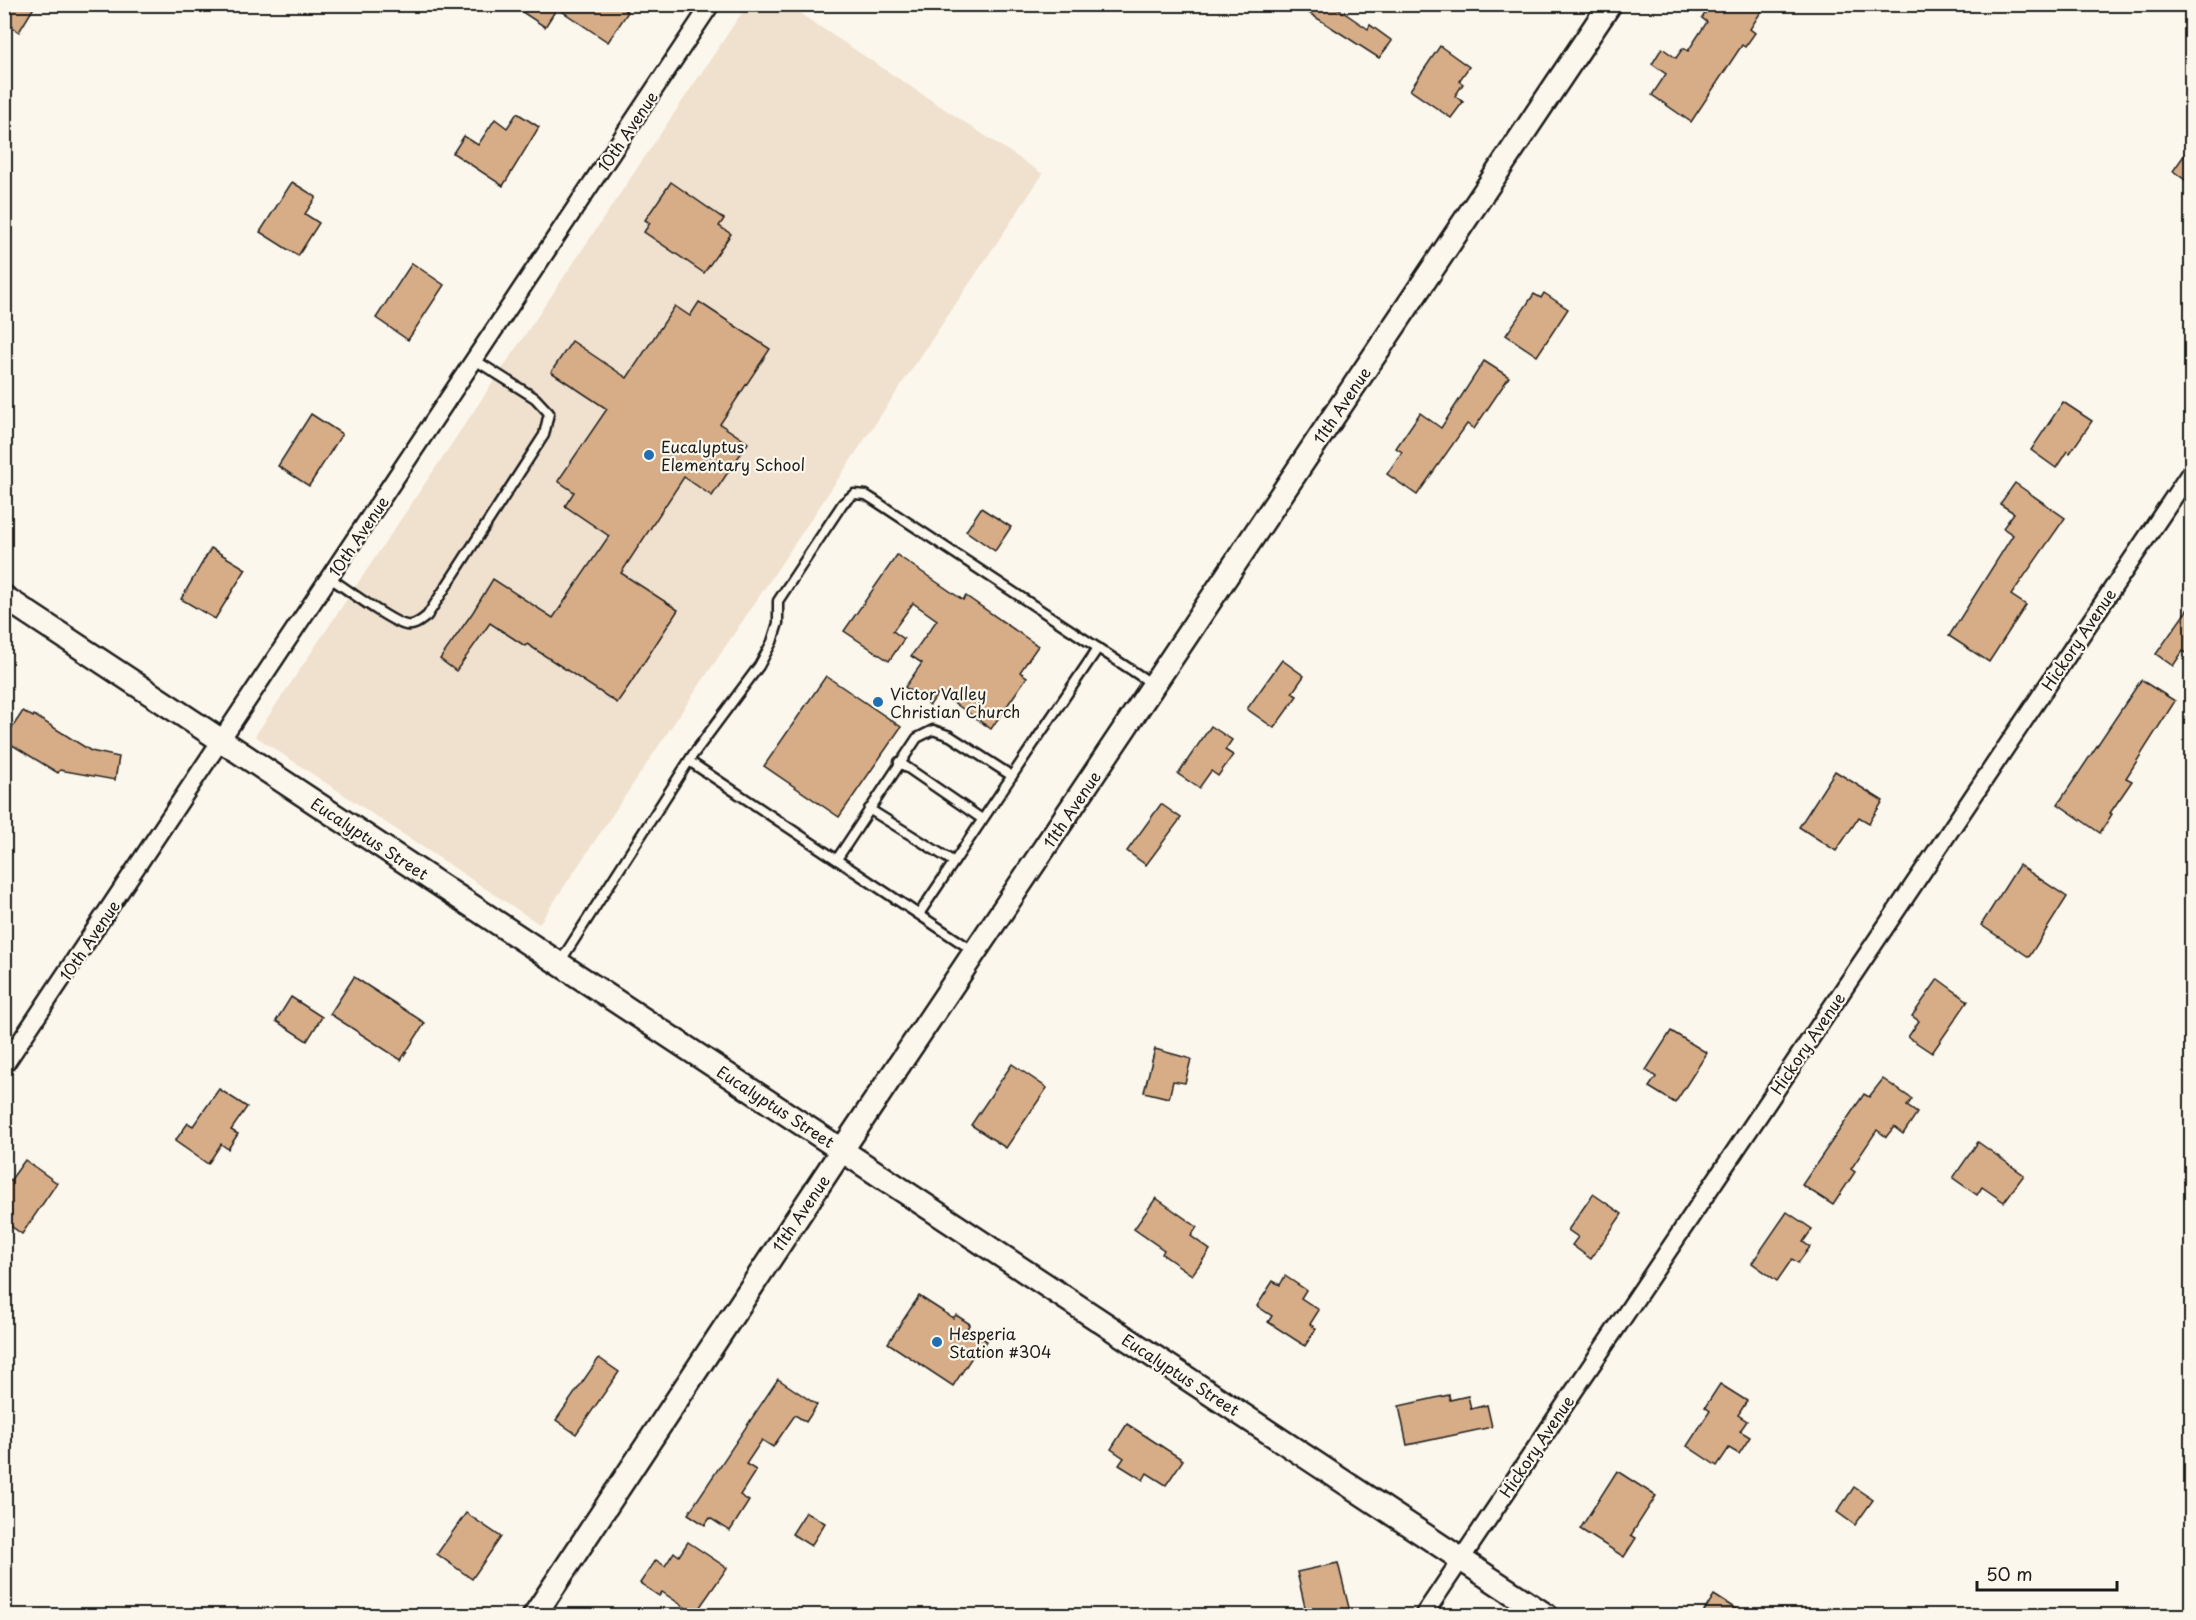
<svg xmlns="http://www.w3.org/2000/svg" width="2196" height="1620" viewBox="0 0 2196 1620" font-family="'Playpen Sans',sans-serif">
	<style>
		.built { fill: #f0e1ce }
		.building { fill: #d7ad88; stroke: #1c1c1c; stroke-width: 1.5 }
		.lines { fill: none; stroke-linecap: round; stroke-linejoin: round }
		.service-casing { stroke: #1c1c1c; stroke-width: 13 }
		.minor-casing { stroke: #1c1c1c; stroke-width: 21 }
		.secondary-casing { stroke: #1c1c1c; stroke-width: 27 }
		.service { stroke: #fbf7ec; stroke-width: 8 }
		.minor { stroke: #fbf7ec; stroke-width: 16 }
		.secondary { stroke: #fbf7ec; stroke-width: 22 }
		.poi-dot { fill: #1f6fb2; stroke: #fbf7ec; stroke-width: 2 }
		.labels { text-anchor: middle; dominant-baseline: central; stroke-width: 4.5; stroke-linejoin: round; paint-order: stroke }
		.street-label { font-size: 16px; fill: #1c1c1c; stroke: #fbf7ec }
		.poi-label { font-size: 16px; fill: #1c1c1c; stroke: #fbf7ec; text-anchor: start }
	</style>
	<rect width="100%" height="100%" fill="#fbf7ec"/>
	<filter id="ink" filterUnits="userSpaceOnUse"><feTurbulence type="fractalNoise" baseFrequency=".0167" numOctaves="2"/><feDisplacementMap in="SourceGraphic" scale="12" xChannelSelector="R" yChannelSelector="G"/><feConvolveMatrix kernelMatrix="1 2 1 2 8 2 1 2 1" color-interpolation-filters="sRGB"/></filter>
	<g filter="url(#ink)">
		<polygon class="built" points="747,5 787,5 1043,174 539,924 255,736"/>
		<g class="building">
			<polygon points="4,4 36,4 19,32 4,22"/>
			<polygon points="510,4 617,4 628,12 608,42 557,8 545,27"/>
			<polygon points="1295,4 1331,4 1368,29 1370,25 1392,41 1379,58"/>
			<polygon points="1711,4 1766,4 1750,29 1755,33 1745,47 1742,45 1691,122 1652,95 1666,74 1652,64 1662,48 1676,58 1683,48 1688,51 1707,22 1702,18"/>
			<polygon points="1440,46 1469,67 1459,81 1463,84 1455,96 1463,102 1451,118 1410,90"/>
			<polygon points="517,113 539,127 503,186 453,153 464,136 478,145 495,119 507,128"/>
			<polygon points="2192,144 2192,185 2173,171"/>
			<polygon points="292,182 316,197 305,214 319,223 298,256 260,232"/>
			<polygon points="671,182 724,219 719,226 731,234 704,273 644,232 650,223 645,220"/>
			<polygon points="412,263 444,285 408,340 376,318"/>
			<polygon points="1544,293 1568,309 1537,356 1506,335 1534,294 1541,298"/>
			<polygon points="699,302 770,349 720,424 748,443 712,496 684,477 621,573 678,610 630,684 617,703 527,644 525,646 490,623 456,671 440,659 473,612 493,579 553,618 609,536 565,506 574,492 558,481 607,409 551,372 572,341 627,378 675,306 690,316"/>
			<polygon points="1484,361 1509,377 1474,429 1467,424 1417,495 1387,474 1402,452 1396,448 1420,413 1441,428"/>
			<polygon points="2063,402 2092,421 2070,453 2067,451 2056,468 2031,450"/>
			<polygon points="311,414 342,434 309,486 278,466"/>
			<polygon points="2015,483 2065,518 2011,595 2026,605 1989,662 1949,636 2013,535 2003,528 2014,513 2000,504"/>
			<polygon points="981,508 1011,527 995,551 966,531"/>
			<polygon points="211,548 246,569 215,619 181,599"/>
			<polygon points="897,555 963,600 966,596 1038,646 1020,672 1027,677 991,729 939,692 930,705 905,687 922,663 911,656 937,620 913,603 893,631 904,639 889,661 844,631"/>
			<polygon points="2192,603 2192,656 2183,651 2173,666 2156,654"/>
			<polygon points="1282,660 1304,676 1292,693 1297,696 1274,728 1247,709"/>
			<polygon points="826,676 901,727 839,817 764,766"/>
			<polygon points="2141,680 2175,701 2126,778 2132,781 2110,813 2112,814 2100,833 2058,804"/>
			<polygon points="23,711 33,717 34,715 91,751 119,757 115,780 60,770 58,773 4,740"/>
			<polygon points="1211,726 1232,740 1225,750 1233,755 1218,776 1211,771 1199,788 1178,774"/>
			<polygon points="1835,771 1883,801 1869,823 1859,817 1836,851 1799,827"/>
			<polygon points="1161,804 1181,818 1146,865 1127,851"/>
			<polygon points="2019,865 2067,897 2029,957 1981,925"/>
			<polygon points="354,977 425,1023 401,1060 330,1014"/>
			<polygon points="1938,979 1968,1001 1932,1053 1908,1037 1919,1021 1912,1016"/>
			<polygon points="291,997 322,1017 307,1041 276,1021"/>
			<polygon points="1671,1031 1707,1053 1675,1103 1649,1087 1656,1077 1646,1070"/>
			<polygon points="1155,1049 1191,1059 1185,1083 1173,1081 1169,1098 1144,1092"/>
			<polygon points="1012,1064 1047,1088 1006,1148 971,1125"/>
			<polygon points="1883,1079 1912,1099 1907,1106 1917,1113 1903,1134 1894,1127 1886,1137 1877,1130 1851,1169 1855,1172 1833,1205 1802,1185 1864,1094 1869,1097"/>
			<polygon points="219,1089 247,1107 231,1130 238,1134 228,1149 221,1144 208,1164 175,1141 188,1123 193,1126"/>
			<polygon points="1978,1142 2024,1175 2004,1202 1982,1187 1977,1195 1953,1178"/>
			<polygon points="25,1160 57,1183 22,1234 4,1221 4,1189"/>
			<polygon points="1593,1194 1622,1214 1591,1259 1572,1245 1578,1237 1568,1230"/>
			<polygon points="1156,1198 1197,1227 1191,1236 1210,1250 1192,1275 1162,1254 1164,1250 1134,1229"/>
			<polygon points="1787,1212 1812,1229 1803,1242 1810,1247 1798,1263 1792,1259 1777,1281 1752,1263"/>
			<polygon points="1285,1276 1306,1290 1301,1298 1319,1310 1310,1324 1316,1329 1305,1346 1268,1322 1272,1316 1257,1306 1273,1281 1280,1285"/>
			<polygon points="919,1296 953,1318 956,1315 970,1324 967,1328 987,1341 977,1356 974,1354 953,1386 888,1343"/>
			<polygon points="599,1358 619,1372 576,1434 556,1420"/>
			<polygon points="778,1379 817,1405 806,1422 795,1415 773,1447 762,1440 746,1464 756,1470 740,1495 749,1501 730,1531 710,1518 705,1525 688,1514"/>
			<polygon points="1720,1384 1747,1401 1738,1415 1747,1421 1740,1431 1750,1437 1739,1454 1729,1448 1717,1466 1687,1446 1710,1411 1705,1407"/>
			<polygon points="1449,1395 1450,1400 1468,1396 1471,1409 1487,1405 1492,1427 1407,1445 1399,1406"/>
			<polygon points="1127,1424 1183,1460 1166,1485 1147,1473 1143,1480 1119,1465 1124,1458 1111,1449"/>
			<polygon points="1617,1471 1656,1496 1631,1535 1636,1538 1624,1557 1580,1529"/>
			<polygon points="1854,1487 1873,1500 1855,1525 1837,1512"/>
			<polygon points="806,1512 825,1523 811,1546 792,1534"/>
			<polygon points="466,1513 501,1537 472,1579 437,1554"/>
			<polygon points="688,1542 727,1568 695,1614 662,1592 659,1596 640,1583 656,1560 665,1566 674,1552 679,1556"/>
			<polygon points="1338,1563 1351,1616 1307,1616 1297,1572"/>
			<polygon points="1714,1595 1747,1616 1701,1616"/>
		</g>
		<g class="lines">
			<defs>
				<g id="service">
					<path d="M330 578C345 588 392 623 406 625 415 627 421 620 427 616L544 435 549 413 535 398 475 360"/>
					<polyline points="689,761 975,952"/>
					<polyline points="899,762 982,819"/>
					<polyline points="869,809 954,862"/>
					<polyline points="837,859 917,738 933,730 950,736 1012,776"/>
					<polyline points="919,914 1098,648"/>
					<polyline points="560,962 692,756 759,666 772,642 778,623 778,601 843,503 854,494 866,495 877,502 1154,685"/>
				</g>
				<g id="minor">
					<polyline points="4,1066 711,4"/>
					<polyline points="1423,1616 2192,470"/>
				</g>
				<g id="secondary">
					<polyline points="4,597 1547,1616"/>
					<polyline points="534,1616 842,1150 1610,4"/>
				</g>
			</defs>
			<use href="#service" class="service-casing"/>
			<use href="#minor" class="minor-casing"/>
			<use href="#secondary" class="secondary-casing"/>
			<use href="#service" class="service"/>
			<use href="#minor" class="minor"/>
			<use href="#secondary" class="secondary"/>
		</g>
	</g>
	<g class="poi-dot">
		<circle cx="649" cy="455" r="6"/>
		<circle cx="878" cy="702" r="6"/>
		<circle cx="937" cy="1342" r="6"/>
	</g>
	<g class="labels">
		<g class="street-label">
			<text transform="translate(627 131) rotate(-56)">10th Avenue</text>
			<text transform="translate(1341 405) rotate(-56)">11th Avenue</text>
			<text transform="translate(358 536) rotate(-56)">10th Avenue</text>
			<text transform="translate(2078 639) rotate(-56)">Hickory Avenue</text>
			<text transform="translate(1071 809) rotate(-56)">11th Avenue</text>
			<text transform="translate(370 838) rotate(33)">Eucalyptus Street</text>
			<text transform="translate(89 940) rotate(-56)">10th Avenue</text>
			<text transform="translate(1807 1043) rotate(-56)">Hickory Avenue</text>
			<text transform="translate(776 1106) rotate(33)">Eucalyptus Street</text>
			<text transform="translate(800 1213) rotate(-56)">11th Avenue</text>
			<text transform="translate(1181 1374) rotate(33)">Eucalyptus Street</text>
			<text transform="translate(1536 1446) rotate(-56)">Hickory Avenue</text>
		</g>
		<g class="poi-label">
			<text x="661" y="446">Eucalyptus<tspan x="661" dy="18">Elementary School</tspan></text>
			<text x="890" y="693">Victor Valley<tspan x="890" dy="18">Christian Church</tspan></text>
			<text x="949" y="1333">Hesperia<tspan x="949" dy="18">Station #304</tspan></text>
		</g>
	</g>
	<rect width="2196" height="1620" fill="none" stroke="#fbf7ec" stroke-width="24"/>
	<rect x="12" y="12" width="2172" height="1596" fill="none" stroke="#1c1c1c" stroke-width="2" filter="url(#ink)"/>
	<path d="M1977 1581v9h140v-9" fill="none" stroke="#1c1c1c" stroke-width="3"/>
	<text x="1986" y="1581" font-size="18" fill="#1c1c1c" stroke="#fbf7ec" stroke-width="4.5" paint-order="stroke">50 m</text>
</svg>
